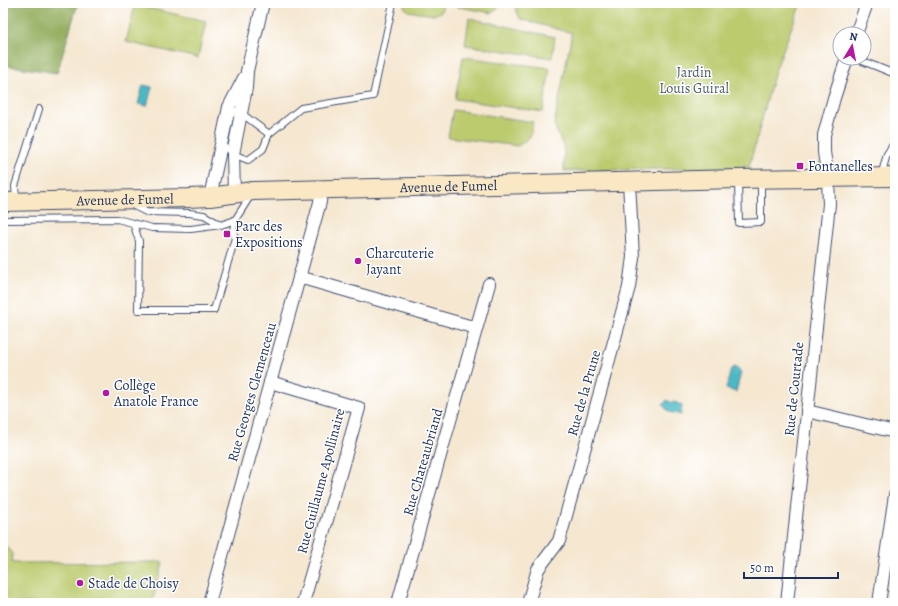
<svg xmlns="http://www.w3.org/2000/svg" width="898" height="606" viewBox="0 0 898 606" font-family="Alegreya,serif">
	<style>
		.green { fill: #bbcb6e; stroke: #6b7d66 }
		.forest { fill: #94af61; stroke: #586f60 }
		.water { fill: #4bb9c4; stroke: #337491 }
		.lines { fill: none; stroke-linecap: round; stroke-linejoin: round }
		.service-casing { stroke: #3c4b6f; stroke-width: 8 }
		.minor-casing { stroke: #3c4b6f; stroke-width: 14 }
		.secondary-casing { stroke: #3c4b6f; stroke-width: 20 }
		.service { stroke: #fff; stroke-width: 6 }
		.minor { stroke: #fff; stroke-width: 12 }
		.secondary { stroke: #fae7c3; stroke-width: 18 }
		.poi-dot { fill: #b5179e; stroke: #fff; stroke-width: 1.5 }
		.labels { text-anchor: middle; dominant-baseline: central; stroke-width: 3; stroke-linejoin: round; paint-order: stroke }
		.park-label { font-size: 14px; fill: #4b5e63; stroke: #fff }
		.poi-label { font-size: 14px; fill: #1b2f5e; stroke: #fff; text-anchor: start }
		.street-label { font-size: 14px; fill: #1b2f5e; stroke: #fff }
	</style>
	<rect width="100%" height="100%" fill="#fff"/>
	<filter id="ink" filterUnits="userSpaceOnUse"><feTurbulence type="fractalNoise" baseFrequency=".025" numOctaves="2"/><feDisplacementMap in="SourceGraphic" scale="8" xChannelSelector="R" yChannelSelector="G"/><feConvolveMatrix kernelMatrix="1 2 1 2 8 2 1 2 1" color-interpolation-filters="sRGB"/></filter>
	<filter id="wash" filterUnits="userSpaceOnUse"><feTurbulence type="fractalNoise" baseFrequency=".012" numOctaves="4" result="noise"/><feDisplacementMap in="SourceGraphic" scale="16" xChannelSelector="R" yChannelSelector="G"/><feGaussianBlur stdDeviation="0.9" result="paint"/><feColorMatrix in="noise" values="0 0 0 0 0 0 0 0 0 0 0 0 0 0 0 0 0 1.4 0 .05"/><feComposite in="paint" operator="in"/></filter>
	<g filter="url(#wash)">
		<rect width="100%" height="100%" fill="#f5e7d0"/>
		<g class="green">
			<polygon points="405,3 503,3 492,13 443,4 441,12 433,15 408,11 404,7"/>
			<polygon points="516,3 801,3 775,71 749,167 564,171 564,148 554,125 572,33 520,19 515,6"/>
			<polygon points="135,5 206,21 198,58 126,42"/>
			<polygon points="469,18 555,37 552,58 465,45"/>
			<polygon points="463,57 550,68 543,112 455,99"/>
			<polygon points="453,110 533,122 530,137 518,146 448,137"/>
			<polygon points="3,543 12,552 12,563 163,562 152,603 3,603"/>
		</g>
		<polygon class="forest" points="3,3 78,3 57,73 3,65"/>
		<g class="water">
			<polygon points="143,85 152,87 147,106 138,104"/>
			<polygon points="736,367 739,369 739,371 741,372 736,392 726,389 731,369"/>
			<polygon points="667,400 672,403 674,402 682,405 681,415 669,412 663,405"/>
		</g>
	</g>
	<g filter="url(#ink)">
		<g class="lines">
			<defs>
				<g id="service">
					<polyline points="855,58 895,74"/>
					<polyline points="229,118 234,111 241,113 269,134"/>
					<polyline points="221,144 233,154 248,160 263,149 269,134 301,108 373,96 393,3"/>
					<polyline points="881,176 887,154 895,142"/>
					<polyline points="738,181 739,223 761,222 761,180"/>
					<polyline points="16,200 15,186 39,109"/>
					<polyline points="132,205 146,212 189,213 204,215 221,225"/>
					<polyline points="3,220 117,219 152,228 191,229 221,225 235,220 251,195"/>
					<polyline points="133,223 139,241 138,310 214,310 235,238 233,230 235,220"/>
				</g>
				<g id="minor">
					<polyline points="856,34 867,3"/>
					<polyline points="234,193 233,154 246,88 247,71 263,3"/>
					<polyline points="210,197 229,107 244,78"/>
					<polyline points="299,277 476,328"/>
					<polyline points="270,382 359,408 303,603"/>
					<polyline points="807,411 895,432"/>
					<polyline points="209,603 320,202 321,189"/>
					<polyline points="398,603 489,284"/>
					<polyline points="528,603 538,569 559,541 629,287 633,257 629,182"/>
					<polyline points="787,603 829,204 828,179 824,152 824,135 834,98 847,58"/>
					<polyline points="879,603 895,495"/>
				</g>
				<g id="secondary">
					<path id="s1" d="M3 202 189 198 210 197 253 191 738 179 895 177"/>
				</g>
			</defs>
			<use href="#service" class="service-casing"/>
			<use href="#minor" class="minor-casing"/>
			<use href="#secondary" class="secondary-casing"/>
			<use href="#service" class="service"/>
			<use href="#minor" class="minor"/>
			<use href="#secondary" class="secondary"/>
		</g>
	</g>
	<g class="poi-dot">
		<rect x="796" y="162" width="8" height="8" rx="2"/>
		<rect x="223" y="230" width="8" height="8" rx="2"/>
		<circle cx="358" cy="261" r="4"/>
		<circle cx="106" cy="393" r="4"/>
		<circle cx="80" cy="583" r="4"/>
	</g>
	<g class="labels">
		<g class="park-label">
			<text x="694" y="72">Jardin<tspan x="694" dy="16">Louis Guiral</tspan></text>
		</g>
		<g class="poi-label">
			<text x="808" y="166">Fontanelles</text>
			<text x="235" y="226">Parc des<tspan x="235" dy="16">Expositions</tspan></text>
			<text x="366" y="253">Charcuterie<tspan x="366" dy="16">Jayant</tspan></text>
			<text x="114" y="385">Collège<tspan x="114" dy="16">Anatole France</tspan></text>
			<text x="88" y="583">Stade de Choisy</text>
		</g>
		<g class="street-label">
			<text stroke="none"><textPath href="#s1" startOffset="446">Avenue de Fumel</textPath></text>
			<text stroke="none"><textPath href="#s1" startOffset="122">Avenue de Fumel</textPath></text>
			<text transform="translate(794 389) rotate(-84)">Rue de Courtade</text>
			<text transform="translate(252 392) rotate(-74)">Rue Georges Clemenceau</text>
			<text transform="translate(584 393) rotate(-74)">Rue de la Prune</text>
			<text transform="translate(423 462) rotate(-74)">Rue Chateaubriand</text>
			<text transform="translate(321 481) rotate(-75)">Rue Guillaume Apollinaire</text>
		</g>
	</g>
	<rect width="898" height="606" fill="none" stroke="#fff" stroke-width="16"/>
	<g transform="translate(852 46) rotate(10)"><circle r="19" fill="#ffffff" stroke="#a4acbf"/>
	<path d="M0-3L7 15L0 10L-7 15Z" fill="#b5179e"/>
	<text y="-6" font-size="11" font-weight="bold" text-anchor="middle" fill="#1b2f5e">N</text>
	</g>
	<path d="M744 572v6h94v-6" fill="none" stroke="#1b2f5e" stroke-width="2"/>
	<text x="750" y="572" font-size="12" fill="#1b2f5e" stroke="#ffffff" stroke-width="3" paint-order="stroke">50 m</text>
</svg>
